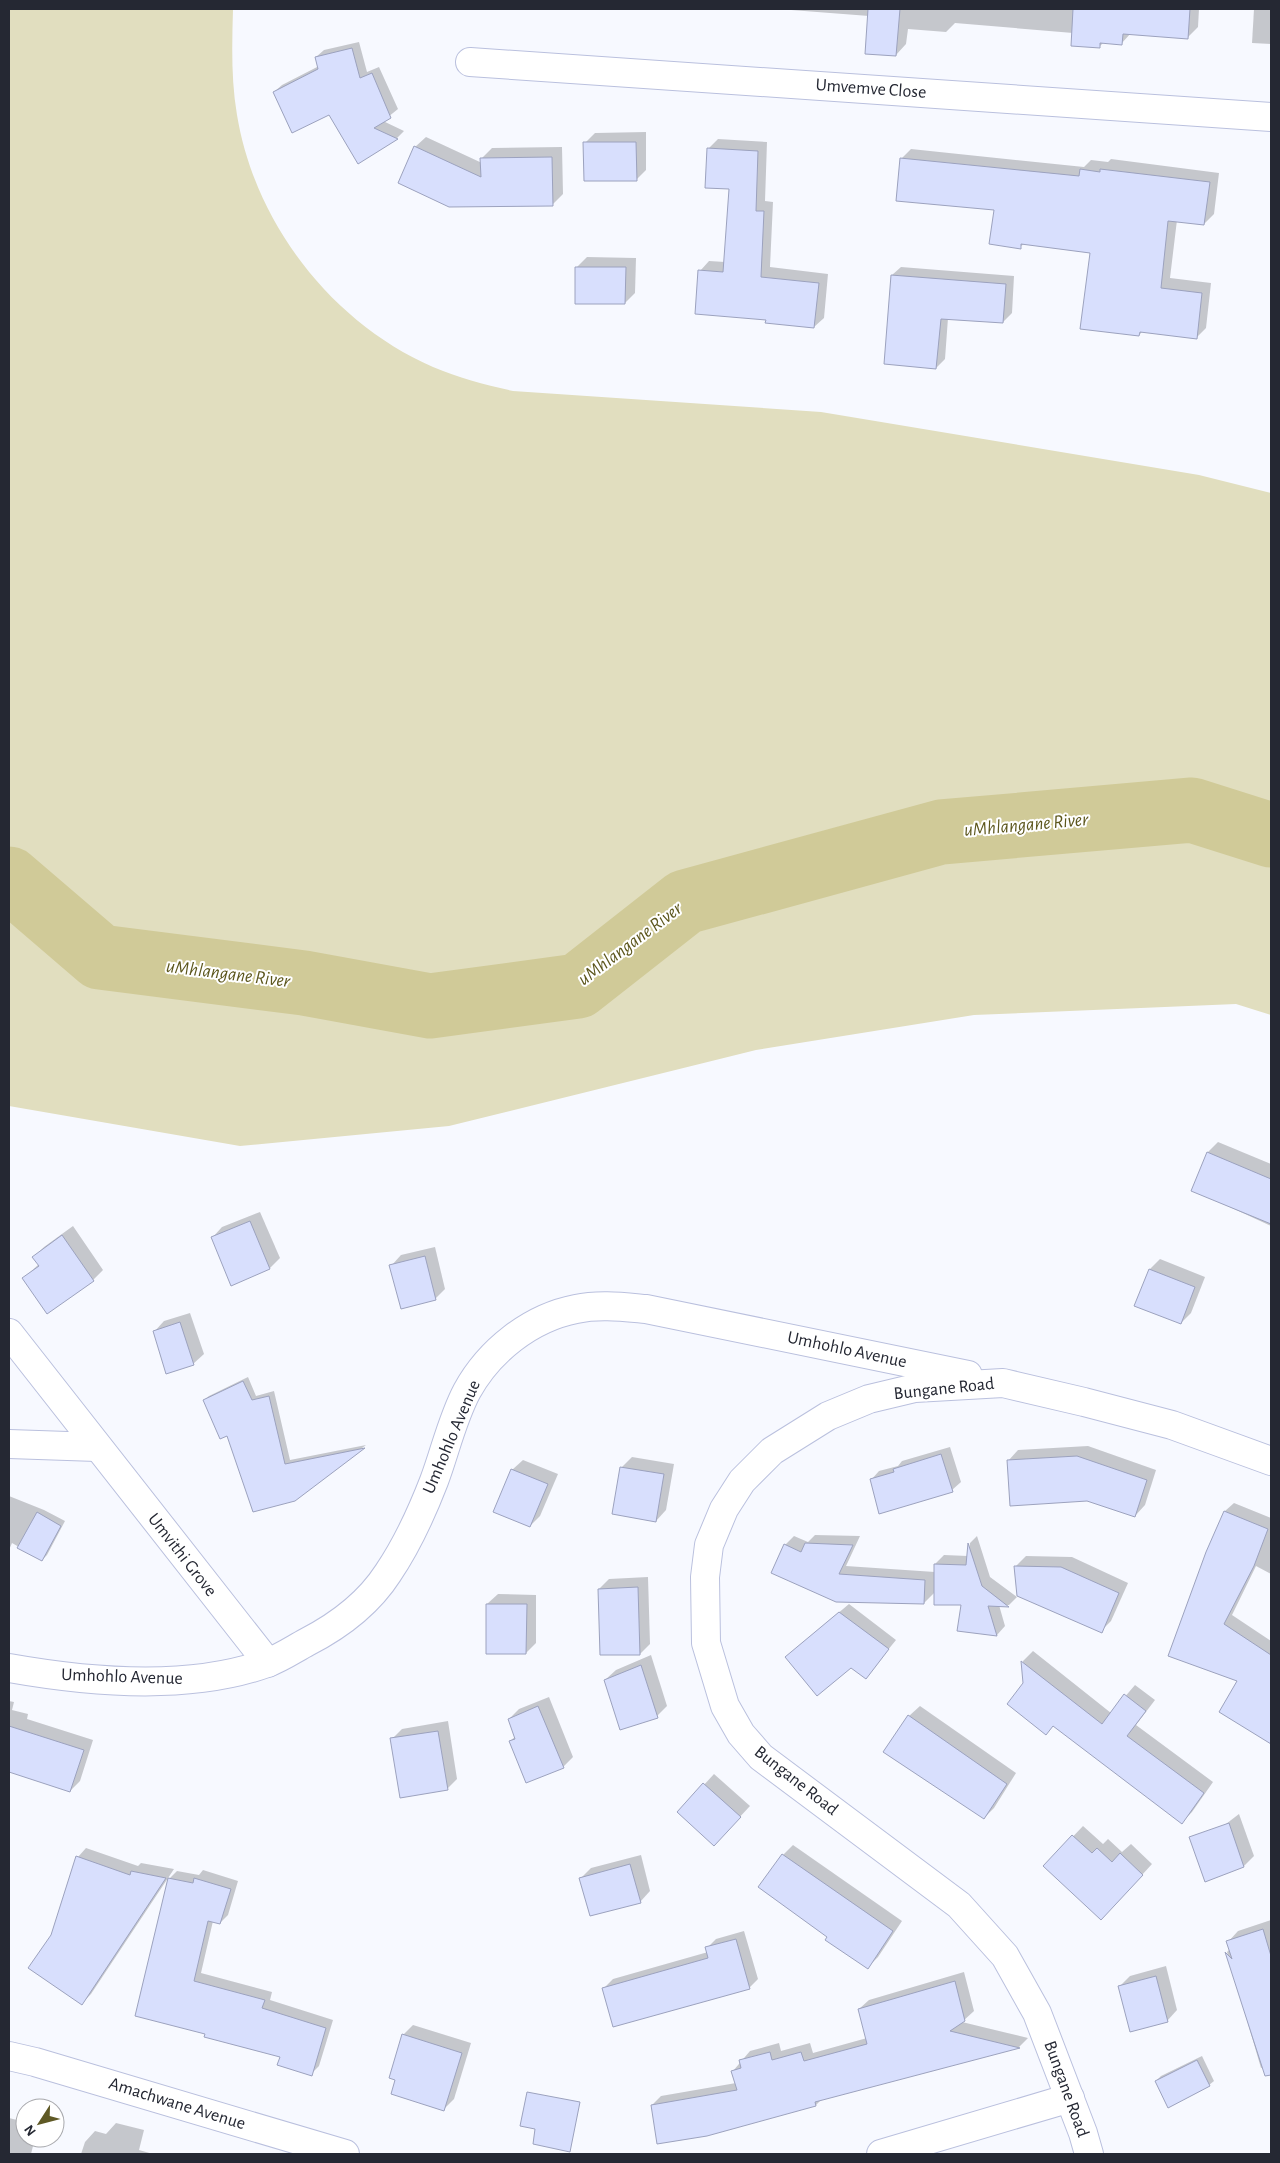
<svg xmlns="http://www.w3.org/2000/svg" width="1280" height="2163" viewBox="0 0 1280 2163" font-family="'Alegreya Sans',sans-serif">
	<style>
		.green { fill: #e1debf }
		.shadow { fill: #0003 }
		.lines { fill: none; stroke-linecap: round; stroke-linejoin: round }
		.river { stroke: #d0ca98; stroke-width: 65 }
		.building { fill: #d8dffd; stroke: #9ca2be }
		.minor-casing { stroke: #bac0de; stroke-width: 30 }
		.minor { stroke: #fff; stroke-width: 28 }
		.labels { text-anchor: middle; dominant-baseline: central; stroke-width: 4; stroke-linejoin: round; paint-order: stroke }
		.street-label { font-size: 18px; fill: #252833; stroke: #fff }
		.water-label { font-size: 19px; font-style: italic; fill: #5c561c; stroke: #fff }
	</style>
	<rect width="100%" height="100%" fill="#f7f9ff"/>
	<path class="green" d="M9 9H233C232 44 231 80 237 115 255 224 332 323 433 367 459 378 486 385 513 391L821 412 1199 475 1271 493V1015L1236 1004 974 1015 756 1050 449 1126 240 1146 9 1106Z"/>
	<g class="shadow">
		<polygon points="778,9 1199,9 1198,27 1187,38 1131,33 1121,44 1104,42 1099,47 1073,33 955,23 946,32 908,29 906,44 896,55 869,16"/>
		<polygon points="1254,9 1271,9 1271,44 1252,43"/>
		<polygon points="359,42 367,72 379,67 398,109 383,121 404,131 397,138 358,162 329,114 274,92 282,85 319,66 316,57 324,50"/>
		<polygon points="646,132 646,170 636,180 585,143 595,133"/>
		<polygon points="426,137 482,163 482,158 492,148 562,147 563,194 552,205 449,206 415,147"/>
		<polygon points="718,139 767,142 765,201 773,202 770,267 828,274 824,318 814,327 767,319 700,271 709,261 725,262 730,188 708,149"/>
		<polygon points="911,149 1084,167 1091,160 1108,162 1111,159 1219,173 1214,214 1204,224 1177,220 1170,278 1211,283 1206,328 1196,338 1143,331 1139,335 1091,252 1025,243 1020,247 995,209 901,159"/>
		<polygon points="587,257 636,258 635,293 625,303 577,267"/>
		<polygon points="901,267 1014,276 1012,313 1003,322 948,318 945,359 936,368 892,275"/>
		<polygon points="1218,1142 1271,1164 1271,1226 1193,1190 1208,1152"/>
		<polygon points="260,1212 280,1258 270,1268 232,1284 212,1238 222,1227"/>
		<polygon points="73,1226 103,1270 93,1280 24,1278 39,1264 34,1257 44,1247"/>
		<polygon points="435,1247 445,1289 435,1299 391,1266 401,1255"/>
		<polygon points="1160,1259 1205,1277 1191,1313 1181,1323 1150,1269"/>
		<polygon points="190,1313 204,1354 193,1364 154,1332 164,1321"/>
		<polygon points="248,1377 256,1396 274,1391 290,1460 366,1445 294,1500 227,1434 204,1400 209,1396"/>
		<polygon points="1088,1446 1156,1470 1145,1505 1135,1516 1008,1461 1018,1450"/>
		<polygon points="950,1447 961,1482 952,1490 871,1480 879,1471 898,1466 902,1461"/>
		<polygon points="632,1457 674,1464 666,1510 656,1521 621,1468"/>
		<polygon points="523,1460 558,1474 540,1516 530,1526 512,1470"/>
		<polygon points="9,1496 44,1510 65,1521 47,1555 42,1560 12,1543 9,1550"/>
		<polygon points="1234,1503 1271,1518 1271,1574 1256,1566 1232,1615 1271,1641 1270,1728 1239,1681 1170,1656 1207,1553 1225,1511"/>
		<polygon points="815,1535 860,1536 846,1566 935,1572 935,1564 944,1555 968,1556 970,1543 977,1536 990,1577 1017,1597 1009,1605 999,1605 1005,1626 997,1635 962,1604 935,1592 924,1603 837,1601 785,1545 794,1536 808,1542"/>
		<polygon points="1026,1556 1072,1557 1128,1583 1111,1621 1101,1631 1016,1566"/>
		<polygon points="648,1577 650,1644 640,1654 599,1589 609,1579"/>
		<polygon points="498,1594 536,1595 536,1643 526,1653 487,1604"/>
		<polygon points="849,1604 896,1640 866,1677 851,1666 786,1657"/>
		<polygon points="1033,1651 1111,1713 1135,1685 1155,1700 1136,1725 1213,1782 1192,1812 1182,1822 1054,1725 1046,1733 1024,1684 1023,1661"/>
		<polygon points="651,1655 667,1706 657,1716 605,1680 616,1670"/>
		<polygon points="549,1697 573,1757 563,1767 510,1741 516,1736 509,1719 519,1709"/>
		<polygon points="9,1701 14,1702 12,1710 28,1714 27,1719 93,1740 80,1781 70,1791 31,1775 9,1769"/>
		<polygon points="920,1706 1016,1773 994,1808 984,1818 909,1716"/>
		<polygon points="448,1721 457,1779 447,1789 392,1739 402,1729"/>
		<polygon points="714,1774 750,1806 724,1834 679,1812"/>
		<polygon points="1239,1814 1254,1856 1244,1866 1205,1840"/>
		<polygon points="1083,1826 1103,1844 1108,1839 1122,1852 1131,1844 1152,1864 1111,1909 1045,1866"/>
		<polygon points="793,1845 902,1921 878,1957 868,1967 829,1937 783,1855"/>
		<polygon points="86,1848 138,1866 141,1863 174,1869 91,1994 82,2003 52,1935 78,1857"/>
		<polygon points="641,1855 650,1891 640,1902 581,1878 591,1868"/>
		<polygon points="203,1870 238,1881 228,1915 220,1923 213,1921 201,1973 272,1992 270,2000 333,2020 319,2066 311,2074 281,2056 207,2033 136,2015 169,1879 177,1871 199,1875"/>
		<polygon points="1271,1920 1271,2065 1261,2068 1227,1952 1230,1949 1228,1942 1238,1931"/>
		<polygon points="744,1931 758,1979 749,1988 604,1988 613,1979 708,1952 707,1948 716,1939"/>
		<polygon points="1166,1966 1177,2010 1167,2021 1120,1986 1130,1976"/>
		<polygon points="964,1972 974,2011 962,2022 1028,2038 1019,2047 822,2099 816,2105 652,2105 661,2096 736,2083 733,2071 750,2051 779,2043 781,2051 810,2043 813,2053 867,2038 859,2009 869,2000"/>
		<polygon points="413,2025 471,2043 454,2099 444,2109 397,2079 403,2035"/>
		<polygon points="1202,2056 1214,2081 1209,2085 1156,2081 1161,2076"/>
		<polygon points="9,2118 25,2122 25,2138 35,2138 31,2154 9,2154"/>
		<polygon points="116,2123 144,2130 139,2150 153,2154 81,2154 85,2142 95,2131 106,2134"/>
	</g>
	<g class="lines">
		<polyline class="river" points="9,879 100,957 304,983 430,1006 578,986 685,902 941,832 1192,810 1271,835"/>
	</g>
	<g class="building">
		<polygon points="868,9 900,9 896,56 865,54"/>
		<polygon points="1073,9 1190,9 1188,39 1123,34 1122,45 1100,43 1100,48 1071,46"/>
		<polygon points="352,48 360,78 372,73 391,118 374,128 398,139 358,164 329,115 292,133 273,92 318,69 315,57"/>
		<polygon points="583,142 636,142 637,181 584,181"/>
		<polygon points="414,146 481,177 480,158 552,157 553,206 449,207 398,183"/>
		<polygon points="707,148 758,151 756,211 764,211 761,277 819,283 814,328 765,323 766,320 695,314 698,270 723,272 729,189 705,188"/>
		<polygon points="900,158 1079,176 1080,169 1100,172 1100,169 1210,182 1204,225 1168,221 1161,288 1202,293 1197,339 1140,332 1139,336 1080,329 1090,253 1021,244 1021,249 989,244 994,210 896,201"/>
		<polygon points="575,267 626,267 625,304 575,304"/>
		<polygon points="891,275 1006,284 1003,323 941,319 936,369 884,364"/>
		<polygon points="1207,1152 1271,1179 1271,1224 1191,1191"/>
		<polygon points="250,1221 270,1269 231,1286 211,1237"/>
		<polygon points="62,1235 94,1281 47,1314 22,1278 39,1266 32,1257"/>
		<polygon points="425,1256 436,1300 401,1309 389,1265"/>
		<polygon points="1149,1269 1195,1287 1181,1324 1134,1306"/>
		<polygon points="180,1322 194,1365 166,1374 153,1331"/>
		<polygon points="243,1381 252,1400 269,1396 285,1464 365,1448 295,1501 253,1512 227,1436 220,1439 203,1400"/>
		<polygon points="941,1454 953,1492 879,1514 870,1479 894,1472 893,1469"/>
		<polygon points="1077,1456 1147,1480 1135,1517 1087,1501 1010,1506 1007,1460"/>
		<polygon points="620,1467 664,1474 656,1522 612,1514"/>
		<polygon points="511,1469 548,1484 530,1527 493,1512"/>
		<polygon points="1224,1511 1268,1529 1254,1566 1224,1624 1271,1655 1271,1744 1219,1712 1237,1681 1168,1656 1206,1552"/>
		<polygon points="37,1512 61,1526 42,1561 17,1548"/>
		<polygon points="805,1543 853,1545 839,1574 925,1580 924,1604 836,1602 771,1573 784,1544 801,1552"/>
		<polygon points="968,1543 982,1586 1009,1607 988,1606 997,1636 957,1631 961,1605 934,1605 934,1564 966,1565"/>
		<polygon points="1014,1566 1061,1567 1119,1593 1102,1633 1017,1596"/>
		<polygon points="638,1587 640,1655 600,1655 598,1589"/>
		<polygon points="486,1604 527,1604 526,1654 486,1654"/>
		<polygon points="839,1612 889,1649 866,1679 851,1668 817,1696 785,1657"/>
		<polygon points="1021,1661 1102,1724 1124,1694 1146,1711 1127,1736 1204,1793 1182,1824 1053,1726 1046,1735 1007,1704 1023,1683"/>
		<polygon points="641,1665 658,1718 620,1730 604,1680"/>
		<polygon points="538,1706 564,1768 526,1783 509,1741 515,1739 508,1719"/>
		<polygon points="908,1715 1007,1784 984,1819 883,1752"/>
		<polygon points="9,1726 84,1750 70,1792 9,1772"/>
		<polygon points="438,1731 448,1790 400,1798 390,1738"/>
		<polygon points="703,1783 741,1817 714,1846 677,1812"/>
		<polygon points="1229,1823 1244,1867 1205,1882 1189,1837"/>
		<polygon points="1072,1835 1092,1853 1097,1848 1112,1862 1120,1853 1143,1875 1101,1920 1043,1866"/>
		<polygon points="782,1854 893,1931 868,1969 825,1940 827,1937 758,1887"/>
		<polygon points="76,1856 130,1875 131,1871 166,1878 82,2005 28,1968 51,1935"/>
		<polygon points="630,1864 641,1903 590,1916 579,1878"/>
		<polygon points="168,1878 193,1883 194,1878 231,1889 220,1924 208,1921 194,1981 265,2000 262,2008 326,2028 312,2076 277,2065 280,2057 204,2037 205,2034 135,2016"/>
		<polygon points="1263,1929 1271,1956 1271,2075 1265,2076 1225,1952 1232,1959 1226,1941"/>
		<polygon points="736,1939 750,1989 613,2027 602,1988 708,1958 705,1947"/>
		<polygon points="1156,1976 1168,2022 1130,2032 1118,1986"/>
		<polygon points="955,1981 965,2021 950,2031 1020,2048 815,2102 816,2106 707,2136 657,2144 651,2105 737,2090 731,2071 741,2068 739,2060 770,2052 772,2060 801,2052 804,2061 867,2044 858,2009"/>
		<polygon points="402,2034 462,2053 444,2111 391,2094 395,2080 389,2078"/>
		<polygon points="1197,2060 1210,2086 1168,2108 1155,2081"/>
		<polygon points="527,2092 580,2102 570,2152 533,2144 535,2129 520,2126"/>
	</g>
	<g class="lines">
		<defs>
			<g id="minor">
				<polyline points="470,62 1271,117"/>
				<polyline points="9,1333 268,1663"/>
				<polyline points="9,1444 97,1447"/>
				<path d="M9 1668C88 1682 190 1691 267 1663 281 1658 294 1649 307 1642 340 1625 368 1604 388 1573 407 1545 422 1512 434 1481 445 1452 452 1419 467 1391 489 1351 530 1318 576 1309 599 1304 623 1307 646 1309L968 1375"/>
				<polyline points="9,2056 35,2062 345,2154"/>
				<polyline points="881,2154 1070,2098"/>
				<polyline points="1089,2154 1083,2133 1037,2013 1005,1956 959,1905 761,1757 741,1734 725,1706 706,1643 705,1577 709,1545 724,1509 742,1481 772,1451 828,1416 869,1399 915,1388 1003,1383 1084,1402 1172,1425 1271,1461"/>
			</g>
		</defs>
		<use href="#minor" class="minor-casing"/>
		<use href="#minor" class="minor"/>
	</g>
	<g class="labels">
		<g class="street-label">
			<text transform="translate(871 89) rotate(4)">Umvemve Close</text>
			<text transform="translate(847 1350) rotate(12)">Umhohlo Avenue</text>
			<text transform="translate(944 1389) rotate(-6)">Bungane Road</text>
			<text transform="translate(452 1437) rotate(-67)">Umhohlo Avenue</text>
			<text transform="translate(182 1555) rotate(52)">Umvithi Grove</text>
			<text transform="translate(122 1677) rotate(2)">Umhohlo Avenue</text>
			<text transform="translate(796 1781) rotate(38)">Bungane Road</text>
			<text transform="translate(1066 2089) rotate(70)">Bungane Road</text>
			<text transform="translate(177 2104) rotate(17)">Amachwane Avenue</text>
		</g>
		<g class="water-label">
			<text transform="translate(1026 825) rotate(-5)">uMhlangane River</text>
			<text transform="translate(630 944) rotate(-37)">uMhlangane River</text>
			<text transform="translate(228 974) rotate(7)">uMhlangane River</text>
		</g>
	</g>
	<rect width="1280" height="2163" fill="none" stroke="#252833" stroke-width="20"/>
	<g transform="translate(40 2123) rotate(234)"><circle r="24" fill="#ffffff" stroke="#a8a9ad"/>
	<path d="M0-4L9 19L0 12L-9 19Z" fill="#5f5925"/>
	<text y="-8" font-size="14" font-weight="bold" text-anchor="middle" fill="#252833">N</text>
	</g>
</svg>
